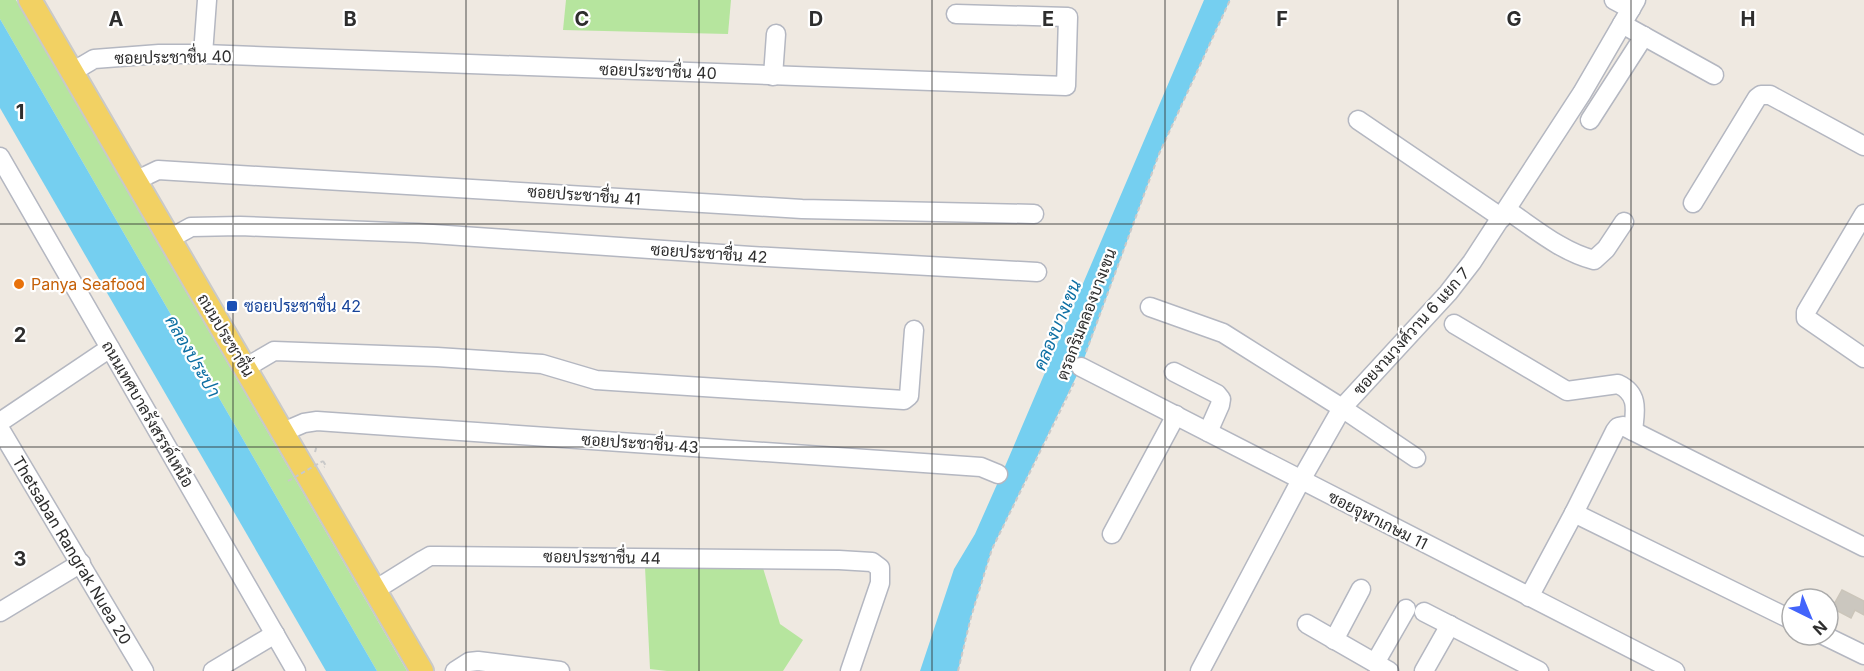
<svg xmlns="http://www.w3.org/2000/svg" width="1864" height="671" viewBox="0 0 1864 671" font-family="Inter,Sarabun,sans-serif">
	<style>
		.green { fill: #b6e59e }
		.water { fill: #75cff0 }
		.building { fill: #cbc7bf; stroke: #cbc5ba; stroke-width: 1.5 }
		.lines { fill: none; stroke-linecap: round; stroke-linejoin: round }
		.minor-casing { stroke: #b4b7c1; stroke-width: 21 }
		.major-casing { stroke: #c9c9c9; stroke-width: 26 }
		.path { stroke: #c9c9c9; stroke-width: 2; stroke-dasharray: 4.5 3; stroke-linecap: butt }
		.minor { stroke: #fff; stroke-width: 18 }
		.major { stroke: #f2d163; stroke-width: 22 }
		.path-bridge { stroke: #c9c9c9; stroke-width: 2; stroke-dasharray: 4.5 3; stroke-linecap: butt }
		.grid { fill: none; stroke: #2e2e2e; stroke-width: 1.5; stroke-opacity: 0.55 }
		.food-dot { fill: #e8710a; stroke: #fff; stroke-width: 2 }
		.transit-dot { fill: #1a4fb4; stroke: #fff; stroke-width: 2 }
		.labels { text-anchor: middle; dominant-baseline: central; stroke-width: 4.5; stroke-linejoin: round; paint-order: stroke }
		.street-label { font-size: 16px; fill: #2e2e2e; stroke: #fff }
		.food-label { font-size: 16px; fill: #c56008; stroke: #fff; text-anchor: start }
		.transit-label { font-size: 16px; fill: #164399; stroke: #fff; text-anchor: start }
		.water-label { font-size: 18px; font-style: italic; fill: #0d6fa3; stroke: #fff }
		.grid-label { font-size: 20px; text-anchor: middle; font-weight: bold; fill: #2e2e2e; stroke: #fff; stroke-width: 4.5; stroke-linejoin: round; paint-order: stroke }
	</style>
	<rect width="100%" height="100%" fill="#efe9e1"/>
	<g class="green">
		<polygon points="0,0 16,0 407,671 377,671 0,19"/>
		<polygon points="566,0 731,0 728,34 563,30"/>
		<polygon points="645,567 763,568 780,624 803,640 783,671 667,671 650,669"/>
	</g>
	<g class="water">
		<polygon points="1204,0 1230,0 1159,154 1081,367 992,549 971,617 958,671 920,671 954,569 975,534 1006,464"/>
		<polygon points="0,19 377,671 326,671 0,108"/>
	</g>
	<polygon class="building" points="1842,590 1864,601 1864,615 1855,610 1851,618 1832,608"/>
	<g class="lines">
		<defs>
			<g id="minor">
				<polyline points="1614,0 1631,9"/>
				<polyline points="1622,24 1714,75"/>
				<polyline points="203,54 207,0"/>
				<polyline points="72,72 94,59 159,54 203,54 1066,86 1068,17 956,14"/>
				<polyline points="773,76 776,34"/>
				<polyline points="1358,120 1502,218"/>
				<polyline points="1590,120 1644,36"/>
				<polyline points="0,157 296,671"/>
				<polyline points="135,181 158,170 802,209 1034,214"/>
				<polyline points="1693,203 1757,98 1761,95 1770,95 1864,146"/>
				<path d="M1507 210C1534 228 1562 252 1594 260L1606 249 1624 222"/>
				<polyline points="1864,214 1806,312 1806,318 1864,358"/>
				<polyline points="169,239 191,227 240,226 418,233 751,256 1037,272"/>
				<polyline points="1150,307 1223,333 1342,408 1416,458"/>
				<path d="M1454 324 1567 391 1618 384C1640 394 1635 412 1633 431"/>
				<polyline points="1081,367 1675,671"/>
				<polyline points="245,368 274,351 437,357 542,364 596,380 904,400 909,396 914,330"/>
				<polyline points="1174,372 1217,394 1221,399 1220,405 1208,432"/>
				<polyline points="0,422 110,348"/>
				<path id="s1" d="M0 429 144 671"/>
				<polyline points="283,432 304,423 317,421 981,467 998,474"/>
				<polyline points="1574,513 1792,620"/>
				<polyline points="1112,534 1176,415"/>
				<polyline points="375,590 423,560 430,556 438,556 839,560 872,562 880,568 880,583 850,671"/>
				<polyline points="1529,597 1574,513 1615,431 1618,427 1623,426 1864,547"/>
				<polyline points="0,612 81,563"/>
				<polyline points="1424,612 1539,671"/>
				<polyline points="1307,624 1389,671"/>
				<polyline points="1823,635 1864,655"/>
				<polyline points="1334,640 1361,589"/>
				<polyline points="1375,663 1406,609"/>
				<polyline points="213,671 275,634"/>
				<polyline points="455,671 469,662 478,661 560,671"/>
				<polyline points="1200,671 1301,480 1342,408 1448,293 1472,262 1582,93 1636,0"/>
				<polyline points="1424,671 1450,625"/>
			</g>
			<polyline id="major" points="30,0 422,671"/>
		</defs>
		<use href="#minor" class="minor-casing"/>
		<use href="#major" class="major-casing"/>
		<g class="path">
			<polyline points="1086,352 1159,154 1230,0"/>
			<polyline points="315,452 317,445"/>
			<polyline points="323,461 326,466 324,467"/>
			<polyline points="958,671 971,617 992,549 1074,383"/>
		</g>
		<use href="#minor" class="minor"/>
		<use href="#major" class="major"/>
		<polyline class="path-bridge" points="288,481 323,461"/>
	</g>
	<path class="grid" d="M233 0V671M466 0V671M699 0V671M932 0V671M1165 0V671M1398 0V671M1631 0V671M0 224H1864M0 447H1864"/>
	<circle class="food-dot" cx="19" cy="284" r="6"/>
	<rect class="transit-dot" x="226" y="300" width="12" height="12" rx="3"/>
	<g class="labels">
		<g class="street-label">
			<text transform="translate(173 57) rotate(-1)">ซอยประชาชื่น 40</text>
			<text transform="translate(658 71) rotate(2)">ซอยประชาชื่น 40</text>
			<text transform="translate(584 195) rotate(4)">ซอยประชาชื่น 41</text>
			<text transform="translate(709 253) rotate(4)">ซอยประชาชื่น 42</text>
			<text transform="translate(1086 314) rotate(-69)">ตรอกริมคลองบางเขน</text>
			<text transform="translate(1411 331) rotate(-48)">ซอยงามวงศ์วาน 6 แยก 7</text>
			<text transform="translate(226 335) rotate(59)">ถนนประชาชื่น</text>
			<text transform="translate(148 414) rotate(60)">ถนนเทศบาลรังสรรค์เหนือ</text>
			<text transform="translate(640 443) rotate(4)">ซอยประชาชื่น 43</text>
			<text transform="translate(1378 520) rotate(27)">ซอยจุฬาเกษม 11</text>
			<text stroke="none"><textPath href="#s1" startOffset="141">Thetsaban Rangrak Nuea 20</textPath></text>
			<text transform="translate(602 557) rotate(1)">ซอยประชาชื่น 44</text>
		</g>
		<g class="food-label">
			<text x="31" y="284">Panya Seafood</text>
		</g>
		<g class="transit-label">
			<text x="244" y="306">ซอยประชาชื่น 42</text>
		</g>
		<g class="water-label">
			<text transform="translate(1057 325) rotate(-67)">คลองบางเขน</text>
			<text transform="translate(193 356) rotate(60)">คลองประปา</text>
		</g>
	</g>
	<g class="grid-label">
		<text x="116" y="26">A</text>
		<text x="350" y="26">B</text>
		<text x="582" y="26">C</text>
		<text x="816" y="26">D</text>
		<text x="1048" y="26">E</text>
		<text x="1282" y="26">F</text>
		<text x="1514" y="26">G</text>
		<text x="1748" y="26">H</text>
		<text x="20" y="119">1</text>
		<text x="20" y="342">2</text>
		<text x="20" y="566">3</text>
	</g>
	<g transform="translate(1810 617) rotate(137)"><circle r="28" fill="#ffffff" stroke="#ababab" stroke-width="1.5"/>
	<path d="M0-4.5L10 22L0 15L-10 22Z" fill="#4264fb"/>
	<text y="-9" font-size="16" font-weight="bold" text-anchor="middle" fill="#2e2e2e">N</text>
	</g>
</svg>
